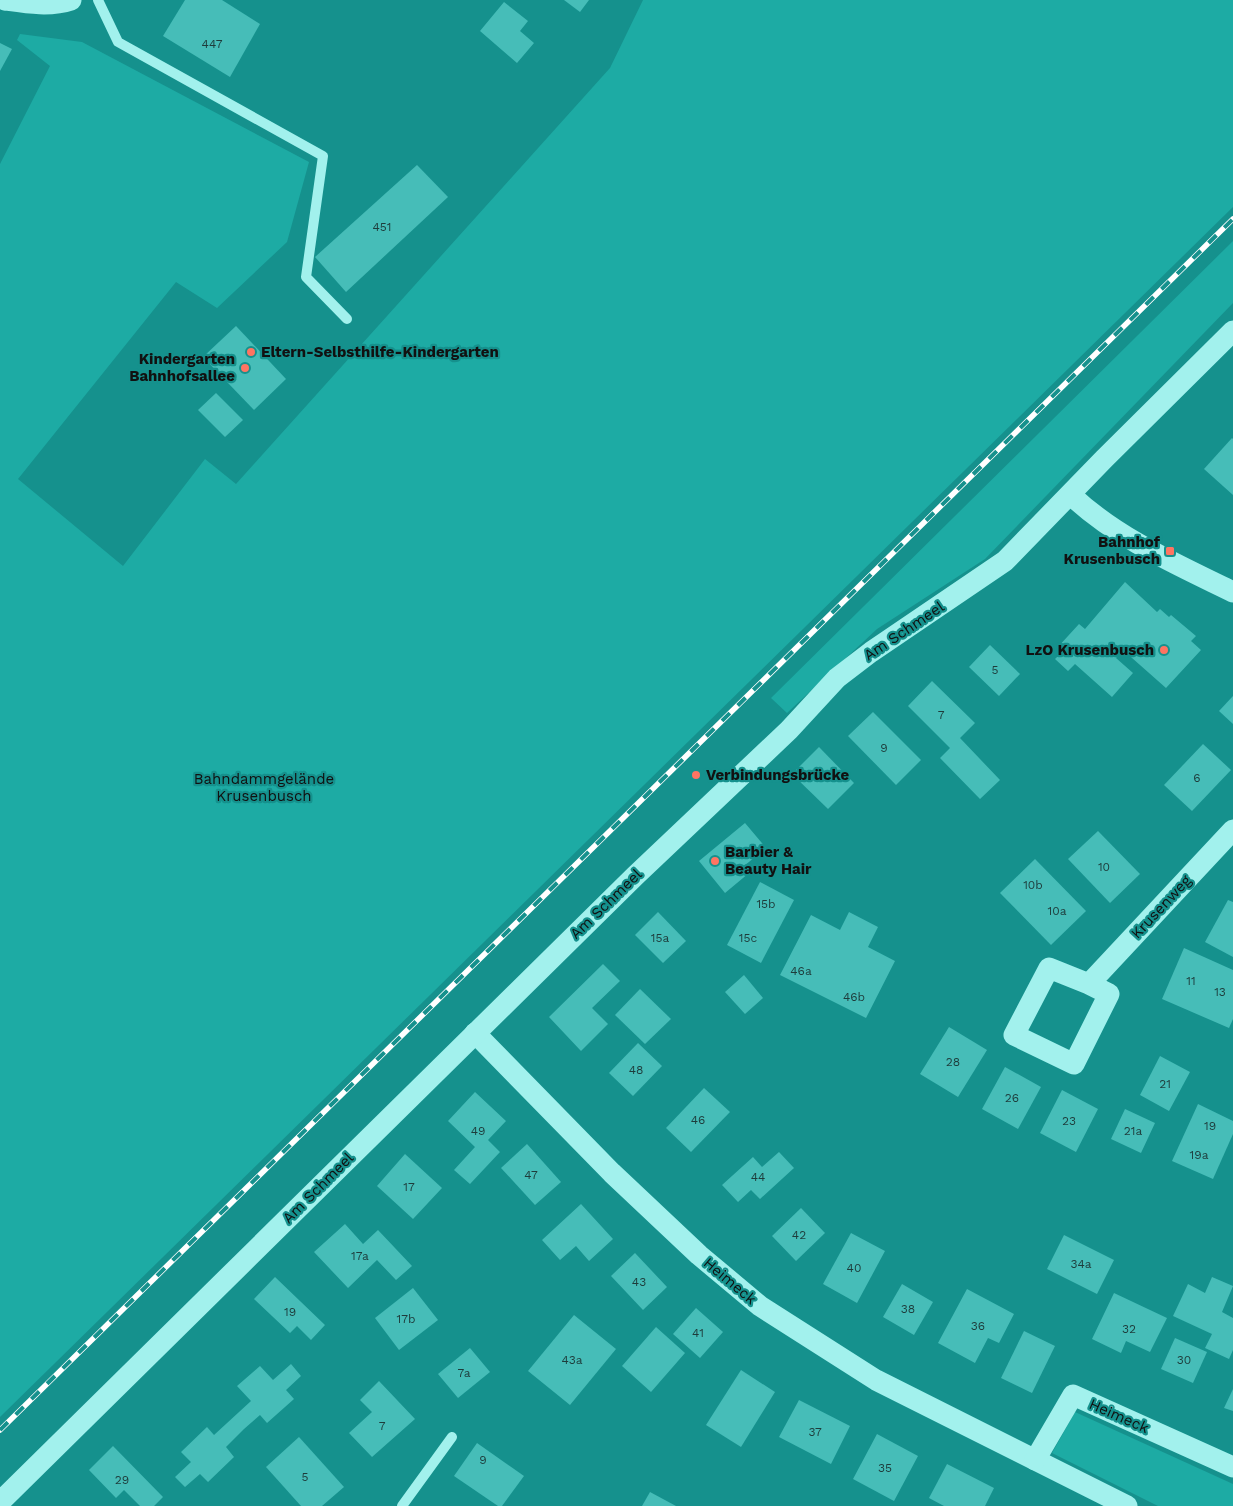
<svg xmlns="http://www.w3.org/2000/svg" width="1233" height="1506" viewBox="0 0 1233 1506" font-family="'Work Sans',sans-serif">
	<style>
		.green { fill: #1daba4 }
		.building { fill: #46bdb8 }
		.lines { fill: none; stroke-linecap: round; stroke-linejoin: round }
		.service { stroke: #a2f1ed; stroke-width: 10 }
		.minor { stroke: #a2f1ed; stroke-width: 21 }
		.rail-casing { stroke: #fff; stroke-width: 5.5 }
		.rail { stroke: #15918d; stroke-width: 4; stroke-dasharray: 11; stroke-linecap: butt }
		.poi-dot { fill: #ff7462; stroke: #15918d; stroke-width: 2 }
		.labels { text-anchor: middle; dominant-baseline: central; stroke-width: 4.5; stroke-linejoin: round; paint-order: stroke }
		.number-label { font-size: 12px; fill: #1e3c3b }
		.poi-label { font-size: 15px; font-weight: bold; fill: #111; stroke: #15918d; text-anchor: start }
		.street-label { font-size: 15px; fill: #111; stroke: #15918d }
		.park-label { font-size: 15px; fill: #111; stroke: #15918d }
	</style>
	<rect width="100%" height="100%" fill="#15918d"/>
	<g class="green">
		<polygon points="643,0 1233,0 1233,207 0,1417 0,164 50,66 17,40 20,34 82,42 309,162 287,242 217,308 176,282 18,479 123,566 205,459 236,484 610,68"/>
		<polygon points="1233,241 1233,303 985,559 877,629 787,713 771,698"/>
		<polygon points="1075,1412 1233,1484 1233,1506 1158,1506 1052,1453"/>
	</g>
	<g class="building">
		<polygon points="185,0 222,0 260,24 230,77 163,36"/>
		<polygon points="564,0 589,0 580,12"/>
		<polygon points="504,2 528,21 520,31 534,43 517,63 480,31"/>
		<polygon points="0,43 12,49 0,71"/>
		<polygon points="417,165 448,197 346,292 315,257"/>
		<polygon points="236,326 286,379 254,410 203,357"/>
		<polygon points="216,393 243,420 225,437 198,410"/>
		<polygon points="1232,438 1233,439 1233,495 1204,469"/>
		<polygon points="1125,582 1157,612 1160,609 1169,617 1171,615 1196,636 1191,641 1201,650 1166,688 1123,650 1116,658 1133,673 1112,697 1075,664 1068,671 1055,659 1062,652 1057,648 1079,624 1085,629"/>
		<polygon points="990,645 1020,674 999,696 969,667"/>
		<polygon points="932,681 975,723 960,738 1000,780 980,799 940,758 950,748 908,706"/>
		<polygon points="1233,696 1233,724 1219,711"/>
		<polygon points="873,712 921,760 896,785 848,736"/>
		<polygon points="1203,744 1231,770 1192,811 1164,785"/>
		<polygon points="819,747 854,783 828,809 792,774"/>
		<polygon points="745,823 766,848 744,866 749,873 725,893 699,861"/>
		<polygon points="1098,831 1140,874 1110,903 1068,859"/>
		<polygon points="1035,859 1086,911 1051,945 1000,893"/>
		<polygon points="760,882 794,900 761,963 727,945"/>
		<polygon points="1228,900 1233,902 1233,957 1205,942"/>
		<polygon points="658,912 686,941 663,963 635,935"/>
		<polygon points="849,912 878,927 868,947 895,961 866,1018 780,975 811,915 840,930"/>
		<polygon points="1184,948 1233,970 1233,1019 1229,1028 1162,999"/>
		<polygon points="603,964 620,981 592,1008 608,1024 581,1051 549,1017"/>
		<polygon points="744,975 763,998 745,1014 725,992"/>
		<polygon points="640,989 671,1019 645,1044 615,1015"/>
		<polygon points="949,1027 987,1050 958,1097 920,1074"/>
		<polygon points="638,1043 662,1066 633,1096 609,1073"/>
		<polygon points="1160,1056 1190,1072 1169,1111 1140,1095"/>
		<polygon points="1005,1067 1041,1087 1018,1129 982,1109"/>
		<polygon points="704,1088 730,1112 691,1152 666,1128"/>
		<polygon points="1062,1090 1098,1109 1076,1152 1040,1133"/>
		<polygon points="475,1092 506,1121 488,1140 500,1152 470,1184 454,1170 475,1147 448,1121"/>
		<polygon points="1198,1104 1233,1121 1233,1134 1213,1179 1172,1161"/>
		<polygon points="1125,1109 1155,1123 1141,1153 1111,1139"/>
		<polygon points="527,1144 561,1182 535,1205 501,1168"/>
		<polygon points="779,1152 794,1168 760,1199 751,1190 738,1202 722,1185 753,1157 762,1167"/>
		<polygon points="405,1154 442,1188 413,1219 377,1186"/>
		<polygon points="581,1204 613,1239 589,1261 576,1246 560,1260 542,1240"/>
		<polygon points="801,1208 825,1233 796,1261 772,1236"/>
		<polygon points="345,1224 363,1244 378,1230 412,1266 396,1280 377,1260 348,1288 314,1252"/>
		<polygon points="851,1233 885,1251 857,1303 823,1284"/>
		<polygon points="1064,1235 1114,1260 1097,1294 1047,1269"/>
		<polygon points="635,1253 667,1287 643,1310 611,1276"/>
		<polygon points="275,1277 325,1325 311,1340 297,1326 290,1333 254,1299"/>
		<polygon points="1212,1277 1233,1286 1222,1312 1233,1318 1233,1350 1229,1359 1205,1348 1212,1334 1173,1316 1188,1284 1205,1293"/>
		<polygon points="902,1284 933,1302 914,1335 883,1317"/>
		<polygon points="413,1288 438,1320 399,1350 375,1318"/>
		<polygon points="967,1289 1014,1314 999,1343 988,1338 975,1363 938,1343"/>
		<polygon points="1114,1293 1167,1318 1150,1352 1126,1341 1121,1353 1092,1339"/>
		<polygon points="696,1308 723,1332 700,1358 673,1334"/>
		<polygon points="574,1315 616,1349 570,1405 528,1371"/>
		<polygon points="656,1327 685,1353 651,1392 622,1366"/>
		<polygon points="1024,1331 1055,1346 1032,1393 1001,1378"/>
		<polygon points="1175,1338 1207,1352 1193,1383 1161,1369"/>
		<polygon points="470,1348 490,1372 458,1398 438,1374"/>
		<polygon points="291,1364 301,1376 286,1390 294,1399 267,1423 260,1415 244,1429 226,1447 234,1457 208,1482 200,1474 185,1487 175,1477 191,1462 181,1452 207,1427 214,1435 251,1401 237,1386 260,1366 273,1380"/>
		<polygon points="741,1370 775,1392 741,1447 706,1425"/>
		<polygon points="379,1381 415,1419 372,1457 349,1433 372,1412 360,1400"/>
		<polygon points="1233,1389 1233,1411 1224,1408"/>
		<polygon points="799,1400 850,1426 831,1464 779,1437"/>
		<polygon points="877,1434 918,1456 894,1501 853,1479"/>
		<polygon points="299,1437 344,1487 322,1506 301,1506 266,1467"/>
		<polygon points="477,1443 524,1476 502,1506 498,1506 454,1476"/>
		<polygon points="113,1446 163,1497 154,1506 140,1506 124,1490 116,1498 89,1470"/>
		<polygon points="947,1464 994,1488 985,1506 944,1506 929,1498"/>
		<polygon points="650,1492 676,1506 642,1506"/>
	</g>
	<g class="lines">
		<g class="service">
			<polyline points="98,0 118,42 323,156 306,277 347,319"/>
			<polyline points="402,1506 452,1437"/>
		</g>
		<g class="minor">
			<path d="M5 0C26 3 50 7 71 0"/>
			<path d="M1071 495C1116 538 1178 565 1233 592"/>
			<polyline points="1089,984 1109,994 1074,1064 1014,1035 1049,968 1089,984 1233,830"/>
			<polyline points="475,1033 612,1173 699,1255 760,1306 876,1380 1127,1506"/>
			<polyline points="1035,1460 1073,1395 1233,1467"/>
			<polyline points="0,1502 635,876 789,730 837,678 871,652 1005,561 1104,459 1233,331"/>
		</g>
		<defs>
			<polyline id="rail" points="0,1430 1233,219"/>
		</defs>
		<use href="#rail" class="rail-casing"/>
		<use href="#rail" class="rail"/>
	</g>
	<g class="poi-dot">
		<circle cx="251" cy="352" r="5"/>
		<circle cx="245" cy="368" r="5"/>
		<rect x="1165" y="546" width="10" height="10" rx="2.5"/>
		<circle cx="1164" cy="650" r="5"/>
		<circle cx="696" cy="775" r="5"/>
		<circle cx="715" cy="861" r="5"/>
	</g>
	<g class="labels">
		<g class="number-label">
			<text x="212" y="44">447</text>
			<text x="382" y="227">451</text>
			<text x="995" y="670">5</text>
			<text x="941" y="715">7</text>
			<text x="884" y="748">9</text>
			<text x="1197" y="778">6</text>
			<text x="1104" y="867">10</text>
			<text x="1033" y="885">10b</text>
			<text x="766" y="904">15b</text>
			<text x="1057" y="911">10a</text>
			<text x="660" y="938">15a</text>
			<text x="748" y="938">15c</text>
			<text x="801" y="971">46a</text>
			<text x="1191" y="981">11</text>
			<text x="1220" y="992">13</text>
			<text x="854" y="997">46b</text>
			<text x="953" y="1062">28</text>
			<text x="636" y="1070">48</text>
			<text x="1165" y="1084">21</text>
			<text x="1012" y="1098">26</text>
			<text x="698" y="1120">46</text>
			<text x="1069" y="1121">23</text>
			<text x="1210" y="1126">19</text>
			<text x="478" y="1131">49</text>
			<text x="1133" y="1131">21a</text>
			<text x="1199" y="1155">19a</text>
			<text x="531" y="1175">47</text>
			<text x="758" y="1177">44</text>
			<text x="409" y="1187">17</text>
			<text x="799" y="1235">42</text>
			<text x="360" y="1256">17a</text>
			<text x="1081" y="1264">34a</text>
			<text x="854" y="1268">40</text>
			<text x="639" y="1282">43</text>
			<text x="908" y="1309">38</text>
			<text x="290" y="1312">19</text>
			<text x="406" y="1319">17b</text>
			<text x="978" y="1326">36</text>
			<text x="1129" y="1329">32</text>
			<text x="698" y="1333">41</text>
			<text x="572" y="1360">43a</text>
			<text x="1184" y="1360">30</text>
			<text x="464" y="1373">7a</text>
			<text x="382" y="1426">7</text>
			<text x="815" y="1432">37</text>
			<text x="483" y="1460">9</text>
			<text x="885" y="1468">35</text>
			<text x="305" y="1477">5</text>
			<text x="122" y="1480">29</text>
		</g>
		<g class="poi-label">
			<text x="261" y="352">Eltern-Selbsthilfe-Kindergarten</text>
			<text x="235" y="359" text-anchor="end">Kindergarten<tspan x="235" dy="17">Bahnhofsallee</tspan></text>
			<text x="1160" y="542" text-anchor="end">Bahnhof<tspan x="1160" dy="17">Krusenbusch</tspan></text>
			<text x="1154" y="650" text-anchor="end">LzO Krusenbusch</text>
			<text x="706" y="775">Verbindungsbrücke</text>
			<text x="725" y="852">Barbier &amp;<tspan x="725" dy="17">Beauty Hair</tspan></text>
		</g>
		<g class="street-label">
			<text transform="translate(904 631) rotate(-34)">Am Schmeel</text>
			<text transform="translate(606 904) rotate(-44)">Am Schmeel</text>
			<text transform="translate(1161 907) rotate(-47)">Krusenweg</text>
			<text transform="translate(318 1188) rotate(-45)">Am Schmeel</text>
			<text transform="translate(730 1281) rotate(40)">Heimeck</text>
			<text transform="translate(1119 1416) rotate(24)">Heimeck</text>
		</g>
		<g class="park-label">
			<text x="264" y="779">Bahndammgelände<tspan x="264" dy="17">Krusenbusch</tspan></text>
		</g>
	</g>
</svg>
